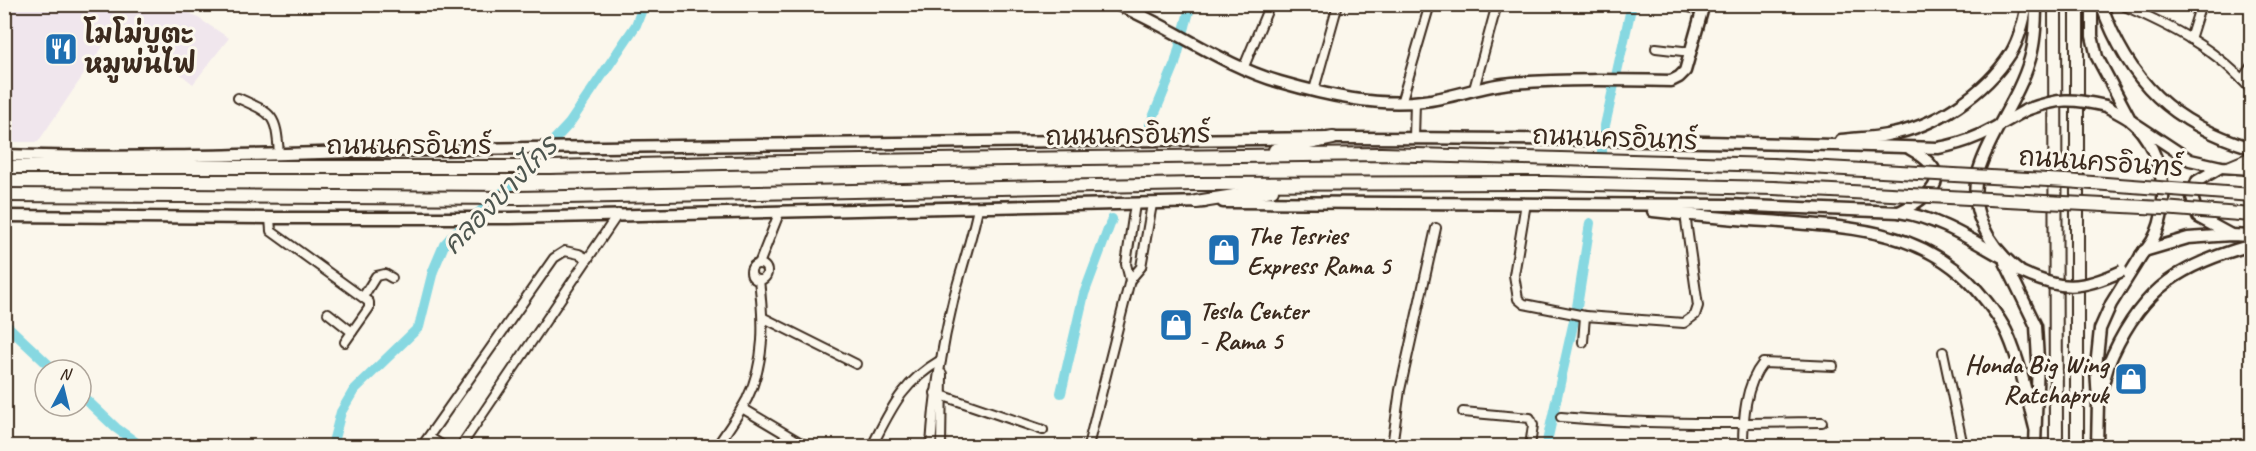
<svg xmlns="http://www.w3.org/2000/svg" width="2256" height="451" viewBox="0 0 2256 451" font-family="Caveat,'Playpen Sans Thai',sans-serif">
	<style>
		.built { fill: #f0e6ed }
		.lines { fill: none; stroke-linecap: round; stroke-linejoin: round }
		.canal { stroke: #87d8e1; stroke-width: 10 }
		.street-casing { stroke: #3b2a1e; stroke-width: 12 }
		.secondary-casing { stroke: #3b2a1e; stroke-width: 15 }
		.primary-casing { stroke: #3b2a1e; stroke-width: 16 }
		.street { stroke: #fbf7ec; stroke-width: 8 }
		.secondary { stroke: #fbf7ec; stroke-width: 10 }
		.primary { stroke: #fbf7ec; stroke-width: 12 }
		.secondary-bridge-casing { stroke: #3b2a1e; stroke-width: 15; stroke-linecap: butt }
		.primary-bridge-casing { stroke: #3b2a1e; stroke-width: 16; stroke-linecap: butt }
		.secondary-bridge { stroke: #fbf7ec; stroke-width: 10 }
		.primary-bridge { stroke: #fbf7ec; stroke-width: 12 }
		.labels { text-anchor: middle; dominant-baseline: central; stroke-width: 6; stroke-linejoin: round; paint-order: stroke }
		.poi-label { font-size: 26px; font-weight: bold; fill: #3b2a1e; stroke: #fbf7ec; text-anchor: start }
		.street-label { font-size: 26px; fill: #3b2a1e; stroke: #fbf7ec }
		.water-label { font-size: 27px; font-style: italic; fill: #4e564f; stroke: #fbf7ec }
	</style>
	<rect width="100%" height="100%" fill="#fbf7ec"/>
	<filter id="ink" filterUnits="userSpaceOnUse"><feTurbulence type="fractalNoise" baseFrequency=".0167" numOctaves="2"/><feDisplacementMap in="SourceGraphic" scale="12" xChannelSelector="R" yChannelSelector="G"/><feConvolveMatrix kernelMatrix="1 2 1 2 8 2 1 2 1" color-interpolation-filters="sRGB"/></filter>
	<g filter="url(#ink)">
		<polygon class="built" points="5,4 178,5 229,38 193,84 118,24 38,142 5,142"/>
		<g class="lines">
			<g class="canal">
				<polyline points="1604,130 1632,4"/>
				<polyline points="1147,132 1175,64 1191,4"/>
				<polyline points="1602,154 1602,149"/>
				<polyline points="4,323 54,370"/>
				<polyline points="1061,393 1084,294 1112,219"/>
				<polyline points="81,395 116,428 141,446"/>
				<polyline points="332,446 341,412 354,390 419,327 433,271 444,245 456,232 515,182 569,124 636,25 644,4"/>
				<polyline points="1546,446 1577,307 1590,223"/>
			</g>
			<defs>
				<g id="street">
					<polyline points="1678,4 1703,11"/>
					<path d="M2120 4C2169 25 2218 49 2252 91"/>
					<polyline points="2190,39 2201,4"/>
					<polyline points="1656,48 1691,52"/>
					<polyline points="1243,69 1270,4"/>
					<polyline points="2242,80 2252,65"/>
					<polyline points="1474,89 1497,4"/>
					<polyline points="1314,90 1338,4"/>
					<path d="M238 98C274 114 276 115 279 154"/>
					<polyline points="1401,103 1430,4"/>
					<polyline points="1414,138 1415,102"/>
					<polyline points="2228,166 2252,156"/>
					<polyline points="1526,203 1514,275 1518,299 1524,304 1585,316"/>
					<polyline points="270,218 271,231 369,302 369,308 345,342"/>
					<circle cx="759" cy="272" r="8"/>
					<polyline points="759,264 780,211"/>
					<polyline points="1130,280 1126,264 1135,204"/>
					<polyline points="363,297 376,276 385,274 392,278"/>
					<polyline points="328,313 352,332"/>
					<polyline points="764,318 856,364"/>
					<polyline points="1583,342 1585,316 1684,323 1695,315 1698,306 1685,214"/>
					<polyline points="1943,352 1963,446"/>
					<polyline points="935,393 1043,430"/>
					<polyline points="742,408 806,446"/>
					<polyline points="1463,412 1530,418 1533,425 1530,446"/>
					<path d="M1561 417C1648 425 1735 423 1822 422"/>
					<polyline points="429,437 443,446"/>
					<polyline points="422,446 554,258 565,251 579,254 588,259"/>
					<polyline points="461,446 618,214"/>
					<path d="M717 446C727 431 738 416 747 399 766 361 764 321 759 280"/>
					<path d="M872 446C892 407 902 383 941 360"/>
					<path d="M931 446C934 396 942 346 954 297 962 267 972 238 978 208"/>
					<polyline points="941,446 942,374"/>
					<polyline points="1088,446 1130,280 1141,267 1152,204"/>
					<polyline points="1392,446 1400,390 1436,228"/>
					<path d="M1743 446C1743 419 1745 385 1763 363L1833 366"/>
				</g>
				<g id="secondary">
					<path d="M1116 4C1173 27 1221 65 1280 82 1325 95 1377 107 1423 101 1453 98 1482 85 1512 83 1565 79 1618 80 1671 81L1679 77 1685 71 1704 4"/>
					<polyline points="2092,4 2092,36 2097,57 2131,121 2190,160 2221,167 2252,169"/>
					<path d="M2101 4C2129 83 2173 124 2252 148"/>
					<path d="M2106 106C2114 111 2123 115 2130 120 2166 150 2177 221 2141 255"/>
					<path d="M1841 140C1856 138 1872 138 1887 135 1935 127 1985 94 2011 53 2020 38 2024 21 2027 4"/>
					<path d="M4 155C179 161 354 150 529 148 798 145 1067 139 1336 138 1536 138 1737 142 1938 148 1974 142 1994 128 2026 110"/>
					<polyline points="2221,167 2197,181 2192,197 2198,217 2231,235"/>
					<path d="M1223 202 1728 205 1899 212C1938 218 1968 238 2002 257"/>
					<path d="M1653 211C1691 215 1729 219 1767 221 1844 227 1922 227 1977 290 1989 304 2001 319 2008 335 2021 365 2027 397 2035 428"/>
					<path d="M1899 212C1936 194 1955 174 1910 149"/>
					<polyline points="4,216 270,218 510,218 1204,202"/>
					<polyline points="2144,251 2188,238 2231,235 2252,236"/>
					<polyline points="2005,262 2036,326 2038,360 2035,446"/>
					<path d="M2021 272C1988 246 1964 207 1981 164 1994 128 2019 97 2030 59 2035 42 2036 23 2036 4"/>
					<path d="M2098 402C2103 386 2106 368 2113 354 2144 287 2182 264 2252 245"/>
					<polyline points="2097,446 2098,402 2096,367 2100,329 2111,304 2144,251"/>
				</g>
				<g id="primary">
					<polyline points="2055,4 2056,446"/>
					<polyline points="1275,150 1333,138"/>
					<polyline points="4,167 550,167 723,163 1381,154 1772,165"/>
					<polyline points="4,195 519,198 1195,184 1546,183 1774,188"/>
					<polyline points="1196,202 1272,190"/>
					<polyline points="2077,446 2077,4"/>
				</g>
			</defs>
			<use href="#street" class="street-casing"/>
			<use href="#secondary" class="secondary-casing"/>
			<use href="#primary" class="primary-casing"/>
			<use href="#street" class="street"/>
			<use href="#secondary" class="secondary"/>
			<use href="#primary" class="primary"/>
			<defs>
				<g id="secondary-bridge">
					<path d="M2026 110C2059 98 2071 98 2106 106"/>
					<path d="M2021 272C2062 291 2081 290 2122 271"/>
				</g>
				<g id="primary-bridge">
					<polyline points="1772,165 2066,181 2252,195"/>
					<polyline points="1774,188 2163,208 2252,215"/>
				</g>
			</defs>
			<use href="#secondary-bridge" class="secondary-bridge-casing"/>
			<use href="#primary-bridge" class="primary-bridge-casing"/>
			<use href="#secondary-bridge" class="secondary-bridge"/>
			<use href="#primary-bridge" class="primary-bridge"/>
		</g>
	</g>
	<defs>
		<symbol id="restaurant-square" viewBox="-11 -11 22 22"><rect x="-9" y="-9" width="18" height="18" rx="4" fill="#1f6fb2" stroke="#fbf7ec"/><path d="M-5-6h1v4h1v-4h1v4h1v-4h1v5L-1.5 .5V6h-2V.5L-5-1ZM5-6V6H3V1.5H1.5Q1.5-4 5-6Z" fill="#fff"/></symbol>
		<symbol id="shop-square" viewBox="-11 -11 22 22"><rect x="-9" y="-9" width="18" height="18" rx="4" fill="#1f6fb2" stroke="#fbf7ec"/><path d="M-5-2.5h2.3a2.7 3.5 0 0 1 5.4 0H5L5.5 6h-11ZM-1.5-2.5h3a1.5 2.3 0 0 0-3 0Z" fill="#fff"/></symbol>
	</defs>
	<g fill-rule="evenodd">
		<use href="#restaurant-square" x="42" y="30" width="38" height="38"/>
		<use href="#shop-square" x="1205" y="231" width="38" height="38"/>
		<use href="#shop-square" x="1157" y="306" width="38" height="38"/>
		<use href="#shop-square" x="2112" y="360" width="38" height="38"/>
	</g>
	<g class="labels">
		<g class="poi-label">
			<text x="84" y="34">โมโม่บูตะ<tspan x="84" dy="30">หมูพ่นไฟ</tspan></text>
			<text x="1247" y="235">The Tesries<tspan x="1247" dy="30">Express Rama 5</tspan></text>
			<text x="1199" y="310">Tesla Center<tspan x="1199" dy="30">- Rama 5</tspan></text>
			<text x="2108" y="364" text-anchor="end">Honda Big Wing<tspan x="2108" dy="30">Ratchapruk</tspan></text>
		</g>
		<g class="street-label">
			<text transform="translate(1128 135) rotate(-1)">ถนนนครอินทร์</text>
			<text transform="translate(1615 138) rotate(2)">ถนนนครอินทร์</text>
			<text x="409" y="145">ถนนนครอินทร์</text>
			<text transform="translate(2101 162) rotate(4)">ถนนนครอินทร์</text>
		</g>
		<g class="water-label">
			<text transform="translate(500 195) rotate(-46)">คลองบางไกร</text>
		</g>
	</g>
	<rect width="2256" height="451" fill="none" stroke="#fbf7ec" stroke-width="24"/>
	<rect x="12" y="12" width="2232" height="427" fill="none" stroke="#3b2a1e" stroke-width="2" filter="url(#ink)"/>
	<g transform="translate(63 388) rotate(7)"><circle r="28" fill="#fbf7ec" stroke="#aea59a" stroke-width="1.5"/>
	<path d="M0-4.5L10 22L0 15L-10 22Z" fill="#1f6fb2"/>
	<text y="-9" font-size="16" font-weight="bold" text-anchor="middle" fill="#3b2a1e">N</text>
	</g>
</svg>
